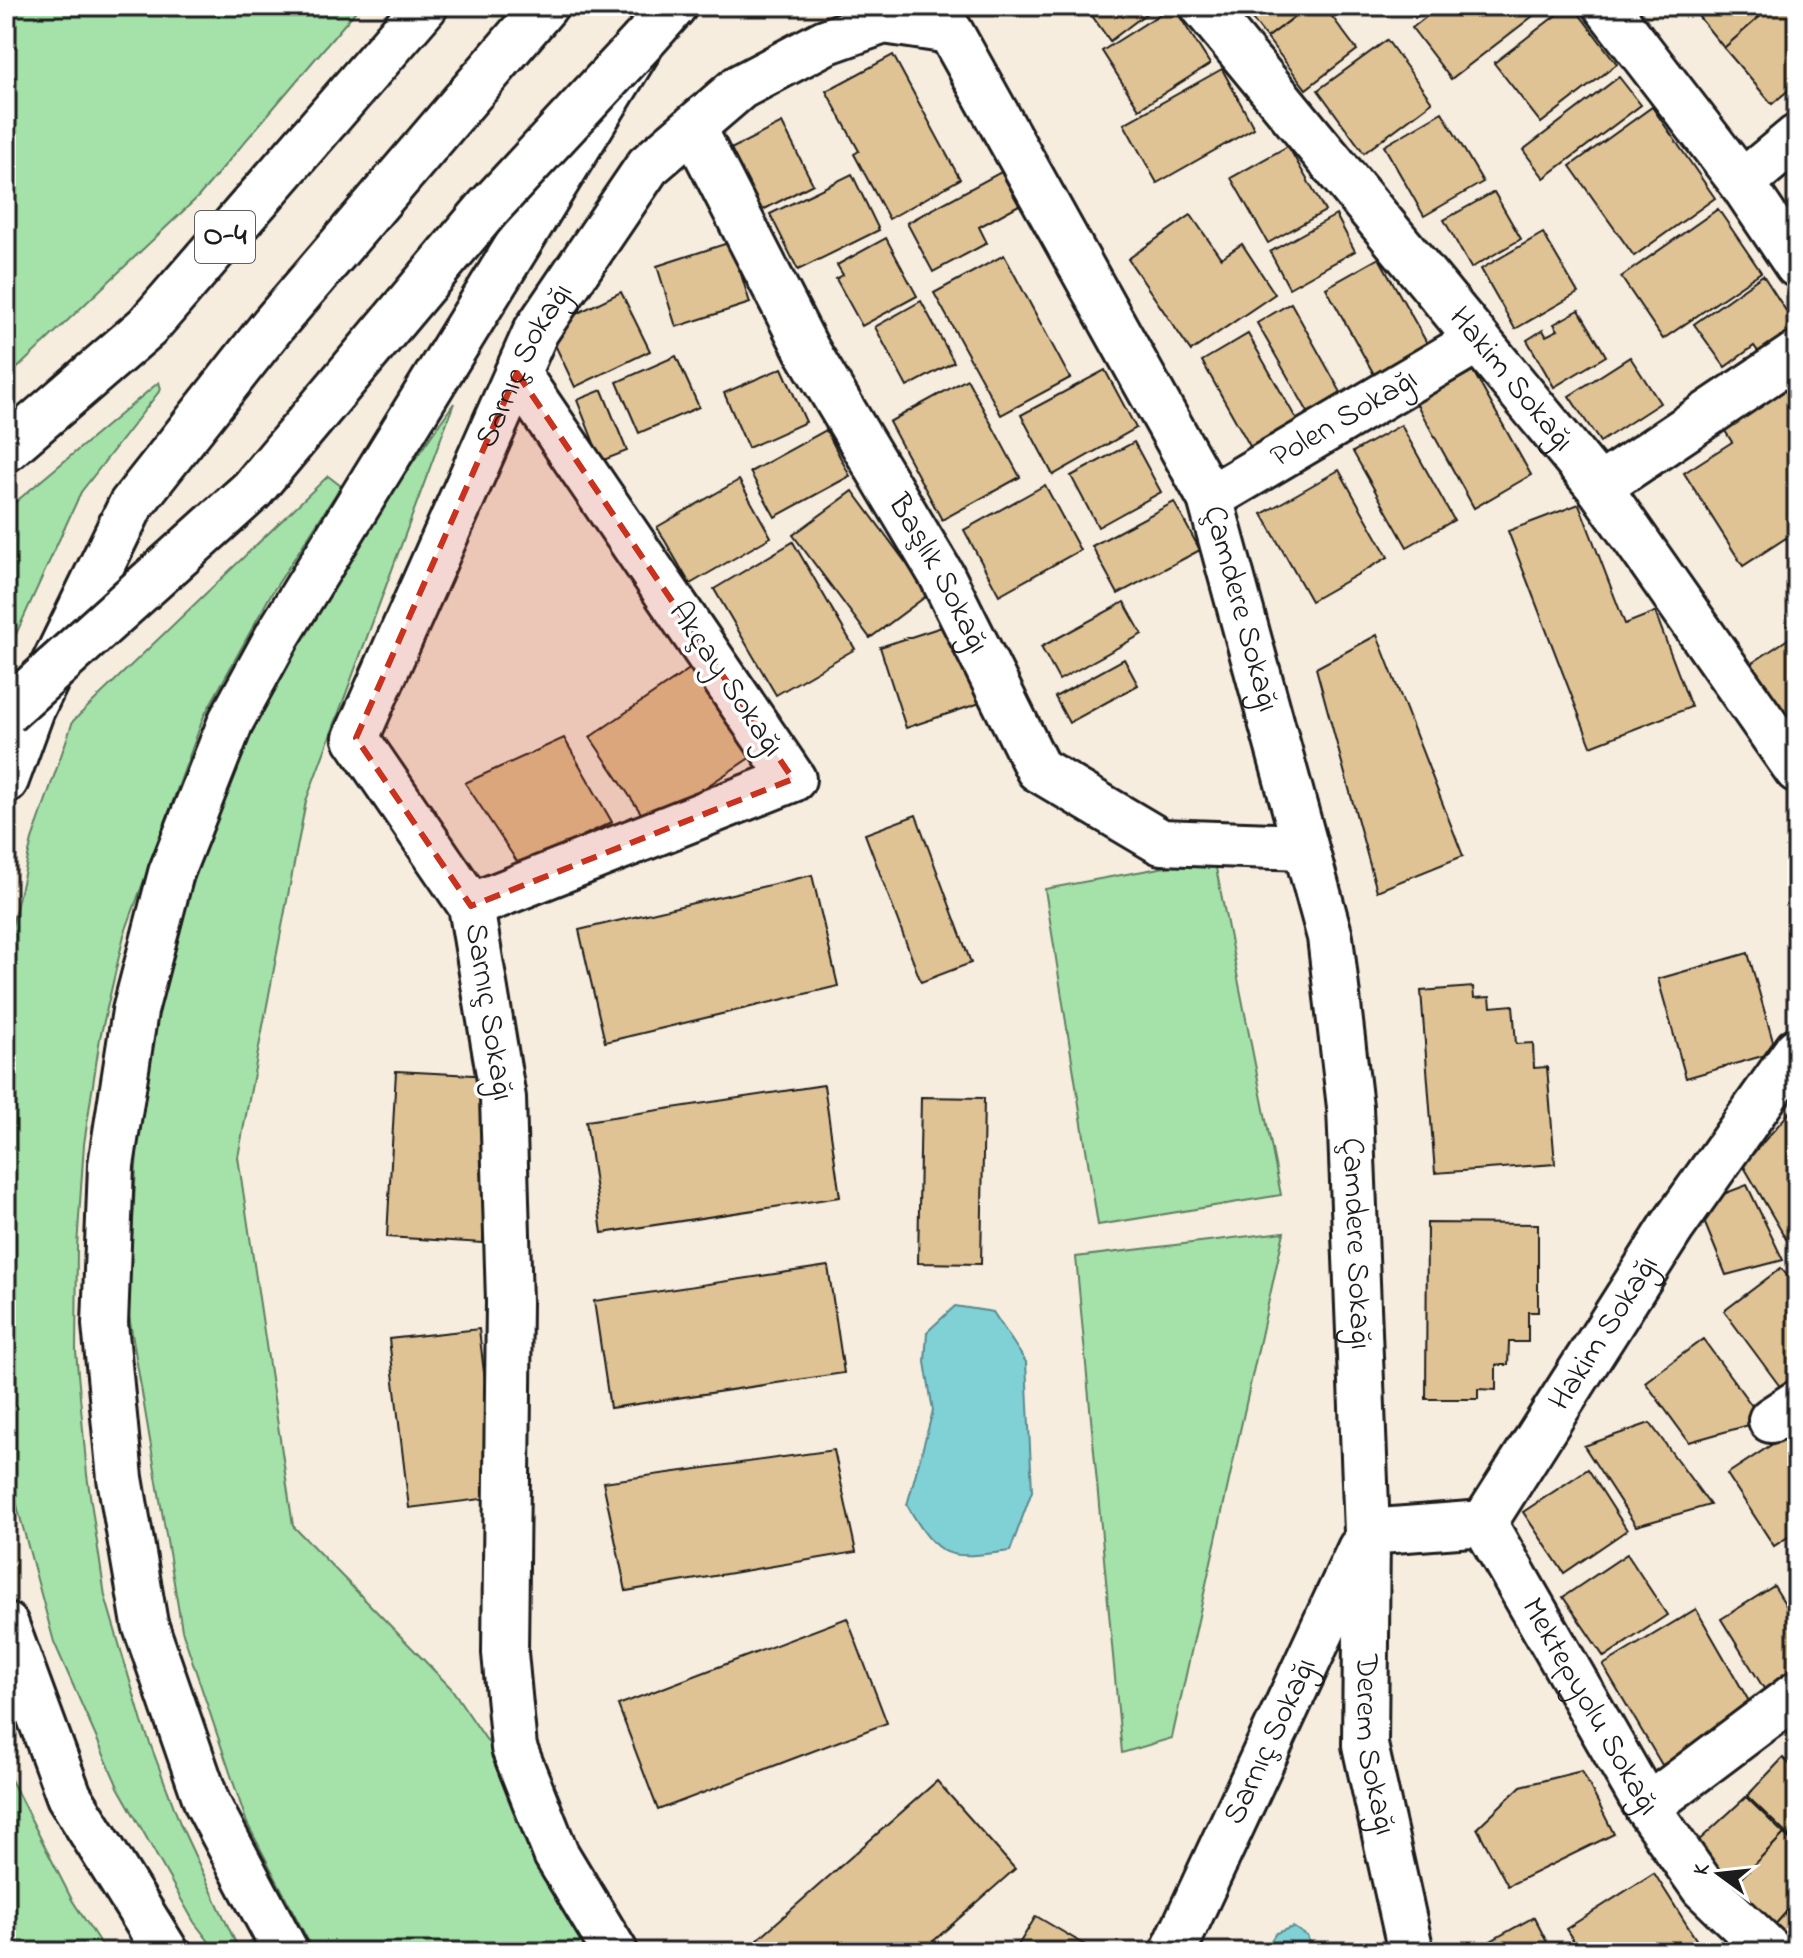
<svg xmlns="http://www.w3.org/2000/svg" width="1803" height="1958" viewBox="0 0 1803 1958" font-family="'Indie Flower',sans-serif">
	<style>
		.green { fill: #a4e2a9; stroke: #607f62; stroke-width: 2 }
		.water { fill: #80d1d6; stroke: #58898c; stroke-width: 2 }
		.building { fill: #e0c394; stroke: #1c1c1c; stroke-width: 2 }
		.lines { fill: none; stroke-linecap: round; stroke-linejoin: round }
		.minor-casing { stroke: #1c1c1c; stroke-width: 50 }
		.highway-casing { stroke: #1c1c1c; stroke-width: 50 }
		.minor { stroke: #fff; stroke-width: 44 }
		.highway { stroke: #fff; stroke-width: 44 }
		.highway-bridge-casing { stroke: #1c1c1c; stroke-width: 50; stroke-linecap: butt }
		.highway-bridge { stroke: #fff; stroke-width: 44 }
		.marked { fill: #c8321e; fill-opacity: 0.2; stroke: #c8321e; stroke-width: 6; stroke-dasharray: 16 10; stroke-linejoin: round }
		.labels { text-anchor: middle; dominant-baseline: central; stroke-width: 7; stroke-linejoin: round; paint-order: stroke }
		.shield { fill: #fff; stroke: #606060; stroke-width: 2 }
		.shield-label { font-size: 30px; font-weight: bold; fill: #1c1c1c }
		.street-label { font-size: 32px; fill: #1c1c1c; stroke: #fff }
	</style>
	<rect width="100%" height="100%" fill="#f6eddf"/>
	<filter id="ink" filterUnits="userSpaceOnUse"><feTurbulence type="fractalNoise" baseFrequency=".0125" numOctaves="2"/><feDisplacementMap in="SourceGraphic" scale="16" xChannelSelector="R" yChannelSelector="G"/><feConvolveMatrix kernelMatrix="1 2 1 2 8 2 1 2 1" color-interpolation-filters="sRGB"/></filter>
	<g filter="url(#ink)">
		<g class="green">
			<polygon points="6,6 360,6 198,197 6,379"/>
			<polygon points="159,382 161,389 81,492 12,643 6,648 6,510"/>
			<polygon points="454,403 306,801 238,1157 293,1526 451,1688 631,1952 314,1952 247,1823 182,1630 128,1310 137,1150 158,999 230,763 299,626"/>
			<polygon points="328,476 341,486 270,596 204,716 124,935 100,1038 84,1144 77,1247 76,1351 87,1475 105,1596 142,1722 181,1826 240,1952 217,1952 194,1922 118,1787 54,1642 6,1465 6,951 32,840 73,721"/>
			<polygon points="1214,858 1281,1195 1098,1225 1045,889"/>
			<polygon points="1284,1232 1172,1738 1122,1753 1076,1257"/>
			<polygon points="6,1770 72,1900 106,1952 6,1952"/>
		</g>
		<g class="water">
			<path d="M955 1306 993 1312 1026 1362 1032 1491 1010 1551C948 1559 940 1562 907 1505L933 1411 925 1362 927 1332Z"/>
			<polygon points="1293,1927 1307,1936 1314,1952 1263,1952 1276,1933"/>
		</g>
		<g class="building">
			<polygon points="1085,6 1156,6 1110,41"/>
			<polygon points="1173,6 1210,64 1139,109 1102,51"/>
			<polygon points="1242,6 1292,6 1298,14 1267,38"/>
			<polygon points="1309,6 1324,6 1357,50 1306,89 1267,38"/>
			<polygon points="1405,6 1431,6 1415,18"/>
			<polygon points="1440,6 1546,6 1451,79 1412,28"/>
			<polygon points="1568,6 1573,6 1617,64 1541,123 1494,63"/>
			<polygon points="1690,6 1772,6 1724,48"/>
			<polygon points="1772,6 1797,6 1797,83 1772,104 1724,48"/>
			<polygon points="1387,40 1432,102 1364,153 1318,90"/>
			<polygon points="893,55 960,179 889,219 854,154 859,151 826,91"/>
			<polygon points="1222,69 1254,128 1157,183 1124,124"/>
			<polygon points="1619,77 1641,105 1544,178 1523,150"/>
			<polygon points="1652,107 1715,198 1634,256 1570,166"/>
			<polygon points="1442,112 1483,182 1424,216 1384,146"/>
			<polygon points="782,123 813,184 753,215 721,154"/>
			<polygon points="1288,146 1325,211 1268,243 1231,178"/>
			<polygon points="1001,172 1019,205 979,227 987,243 933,272 907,223"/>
			<polygon points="852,174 879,230 798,270 770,214"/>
			<polygon points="1494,192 1521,239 1471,268 1444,220"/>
			<polygon points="1718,209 1761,272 1663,339 1621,277"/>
			<polygon points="1191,215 1221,258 1242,244 1275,294 1191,351 1128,259"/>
			<polygon points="1336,215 1355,251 1289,288 1270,252"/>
			<polygon points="1543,233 1578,293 1515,329 1481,269"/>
			<polygon points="886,238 917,296 862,326 836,279 843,275 837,265"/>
			<polygon points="731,242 750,303 676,327 657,266"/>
			<polygon points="1004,255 1070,378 1001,415 934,293"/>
			<polygon points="1379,258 1428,345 1375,376 1326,288"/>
			<polygon points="1763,275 1797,328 1760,354 1754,346 1725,367 1694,324"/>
			<polygon points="621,292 650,351 575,387 547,328"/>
			<polygon points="921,301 954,362 907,387 875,327"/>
			<polygon points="1291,303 1343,396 1309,414 1257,323"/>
			<polygon points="1579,310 1606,356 1554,387 1527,340 1543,330 1546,336 1558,330 1554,324"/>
			<polygon points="1248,334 1298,422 1251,448 1202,361"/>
			<polygon points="676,356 699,407 639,433 617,382"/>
			<polygon points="1630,357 1660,403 1600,442 1569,396"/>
			<polygon points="782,368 806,422 748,448 724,393"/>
			<polygon points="1105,370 1136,428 1053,475 1021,415"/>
			<polygon points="1473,371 1531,475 1474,508 1416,403"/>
			<polygon points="1792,376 1797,385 1797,555 1786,538 1743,566 1684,473 1732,442 1720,423"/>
			<polygon points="967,379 1020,477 942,520 889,422"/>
			<polygon points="602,390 627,451 601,461 577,400"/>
			<polygon points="1401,425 1454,520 1407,547 1353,452"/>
			<polygon points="826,430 850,476 775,517 750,472"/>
			<polygon points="1134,442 1161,492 1098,527 1071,476"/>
			<polygon points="1339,470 1388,557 1311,601 1262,514"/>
			<polygon points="739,480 771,537 690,584 657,527"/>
			<polygon points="1045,485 1080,550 999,595 964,530"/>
			<polygon points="853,491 929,594 870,638 793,535"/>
			<polygon points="1174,502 1200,550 1118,594 1092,546"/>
			<polygon points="1579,504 1625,624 1655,612 1691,707 1591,746 1508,531"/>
			<polygon points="793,542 855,649 776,695 714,589"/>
			<polygon points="1124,602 1142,634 1059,680 1041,647"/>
			<polygon points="957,622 983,702 906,728 880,647"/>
			<polygon points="1797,633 1797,738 1746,667"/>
			<polygon points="1377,635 1463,856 1377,891 1316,668"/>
			<polygon points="1124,659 1138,685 1069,723 1055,697"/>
			<polygon points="694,666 754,755 649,825 590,737"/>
			<polygon points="564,738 612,822 520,866 465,783"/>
			<polygon points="916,815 971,963 921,982 865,834"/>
			<polygon points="812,875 838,986 605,1042 579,930"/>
			<polygon points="1748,953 1776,1052 1686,1078 1658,979"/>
			<polygon points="1473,987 1474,998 1490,997 1491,1007 1513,1005 1516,1044 1533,1043 1534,1068 1547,1067 1555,1164 1435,1173 1421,991"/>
			<polygon points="396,1071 492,1076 483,1243 387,1237"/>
			<polygon points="824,1085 840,1197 602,1233 586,1121"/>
			<polygon points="921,1097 984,1098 981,1264 918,1263"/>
			<polygon points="1796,1105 1797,1233 1786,1239 1743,1165"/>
			<polygon points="1747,1185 1783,1260 1726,1275 1697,1204"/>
			<polygon points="1427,1223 1538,1224 1538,1312 1528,1312 1528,1342 1509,1342 1508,1365 1496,1365 1496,1390 1478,1389 1478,1399 1426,1399"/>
			<polygon points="828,1266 844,1373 610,1408 594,1301"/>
			<polygon points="1781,1268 1797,1288 1797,1383 1784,1392 1724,1311"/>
			<polygon points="479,1329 498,1497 409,1508 389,1339"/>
			<polygon points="1703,1339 1763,1421 1689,1442 1645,1382"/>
			<polygon points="1650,1423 1710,1505 1636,1526 1584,1446"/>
			<polygon points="1797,1428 1797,1531 1774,1546 1727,1474"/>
			<polygon points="834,1450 856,1552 626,1591 603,1482"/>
			<polygon points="1588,1469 1627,1530 1564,1573 1523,1512"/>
			<polygon points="1627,1554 1667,1615 1604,1657 1563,1597"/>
			<polygon points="1774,1586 1797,1623 1797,1673 1766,1692 1721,1619"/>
			<polygon points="1696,1609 1754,1710 1662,1765 1603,1665"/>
			<polygon points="847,1618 887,1723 658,1810 618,1705"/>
			<polygon points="1797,1724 1797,1743 1787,1733"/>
			<polygon points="1783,1758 1797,1771 1795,1842 1747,1796"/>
			<polygon points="1582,1771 1614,1834 1508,1886 1477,1828 1521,1786"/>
			<polygon points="937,1781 1015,1869 921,1952 770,1952 758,1939"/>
			<polygon points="1746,1797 1784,1834 1731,1888 1695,1844"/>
			<polygon points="1784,1834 1797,1846 1797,1900 1773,1927 1731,1888"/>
			<polygon points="1654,1873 1704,1952 1581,1952 1566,1929"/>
			<polygon points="1797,1900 1797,1943 1773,1927"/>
			<polygon points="1036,1916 1097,1952 1014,1952"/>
			<polygon points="1534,1917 1552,1952 1471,1952"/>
		</g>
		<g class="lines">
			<defs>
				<g id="minor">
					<path id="s1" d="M1203 6 1599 487 1797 770"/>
					<polyline points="1606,6 1742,183 1797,265"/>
					<path id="s2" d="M694 129 807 350 942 576 1038 769 1161 842 1305 847"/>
					<polyline points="1742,183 1797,137"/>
					<polyline points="1599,487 1797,354"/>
					<path id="s3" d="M1210 498 1478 340"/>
					<polyline points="471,906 793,779 517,373"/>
					<polyline points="1771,1420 1797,1403"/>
					<path id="s4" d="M1484 1523 1647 1807 1703 1887 1771 1952"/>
					<path id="s5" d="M1367 1532 1484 1523 1672 1227 1797 1050"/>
					<polyline points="1647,1807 1797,1694"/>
					<path id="s6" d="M615 1952 556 1854 514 1748 505 1653 509 1302 503 1098 471 906 356 738 536 331 648 166 740 87 825 42 884 21 950 31 1210 498 1330 937 1350 1107 1367 1532 1365 1745 1411 1952"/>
					<path id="s7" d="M1173 1952 1360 1549"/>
				</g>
				<g id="highway">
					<polyline points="6,449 147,327 425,6"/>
					<polyline points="6,780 32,709 131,505 273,325 545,6"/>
					<polyline points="6,1625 69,1796 166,1952"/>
					<polyline points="286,1952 207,1803 145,1624 120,1478 105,1324 111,1165 135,1011 171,873 231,721 278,635 643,41 674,6"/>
				</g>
			</defs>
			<use href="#minor" class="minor-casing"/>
			<use href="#highway" class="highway-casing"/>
			<use href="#minor" class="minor"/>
			<use href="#highway" class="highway"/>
			<defs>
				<polyline id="highway-bridge" points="6,712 252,490 488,208 643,41"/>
			</defs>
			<use href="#highway-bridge" class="highway-bridge-casing"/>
			<use href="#highway-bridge" class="highway-bridge"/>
		</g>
	</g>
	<path class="marked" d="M517 373 793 779 471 906 356 738Z"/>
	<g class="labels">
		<rect class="shield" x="195" y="211" width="60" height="52" rx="6"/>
		<g class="shield-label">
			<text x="225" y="237">O-4</text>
		</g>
		<g class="street-label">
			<text stroke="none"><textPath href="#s6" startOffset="1686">Sarnıç Sokağı</textPath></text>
			<text stroke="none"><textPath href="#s1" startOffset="484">Hakim Sokağı</textPath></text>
			<text stroke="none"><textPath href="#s3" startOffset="156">Polen Sokağı</textPath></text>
			<text stroke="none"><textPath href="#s2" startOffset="508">Başlık Sokağı</textPath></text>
			<text stroke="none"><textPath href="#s6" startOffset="2918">Çamdere Sokağı</textPath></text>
			<text transform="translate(725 680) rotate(56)">Akçay Sokağı</text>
			<text transform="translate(488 1012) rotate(81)">Sarnıç Sokağı</text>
			<text stroke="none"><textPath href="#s6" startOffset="3566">Çamdere Sokağı</textPath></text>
			<text stroke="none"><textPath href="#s5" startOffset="342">Hakim Sokağı</textPath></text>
			<text stroke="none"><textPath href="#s4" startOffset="212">Mektepyolu Sokağı</textPath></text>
			<text stroke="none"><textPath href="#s7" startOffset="232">Sarnıç Sokağı</textPath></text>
			<text stroke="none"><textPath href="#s6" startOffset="4068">Derem Sokağı</textPath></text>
		</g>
	</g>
	<rect width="1803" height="1958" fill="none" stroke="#fff" stroke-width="32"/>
	<rect x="16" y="16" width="1771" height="1926" fill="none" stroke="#1c1c1c" stroke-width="3" filter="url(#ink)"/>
	<g transform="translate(1719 1874) rotate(285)" stroke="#ffffff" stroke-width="6" paint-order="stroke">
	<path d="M0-6L14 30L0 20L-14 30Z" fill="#1c1c1c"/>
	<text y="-12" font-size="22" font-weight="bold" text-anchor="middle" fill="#1c1c1c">K</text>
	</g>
</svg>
